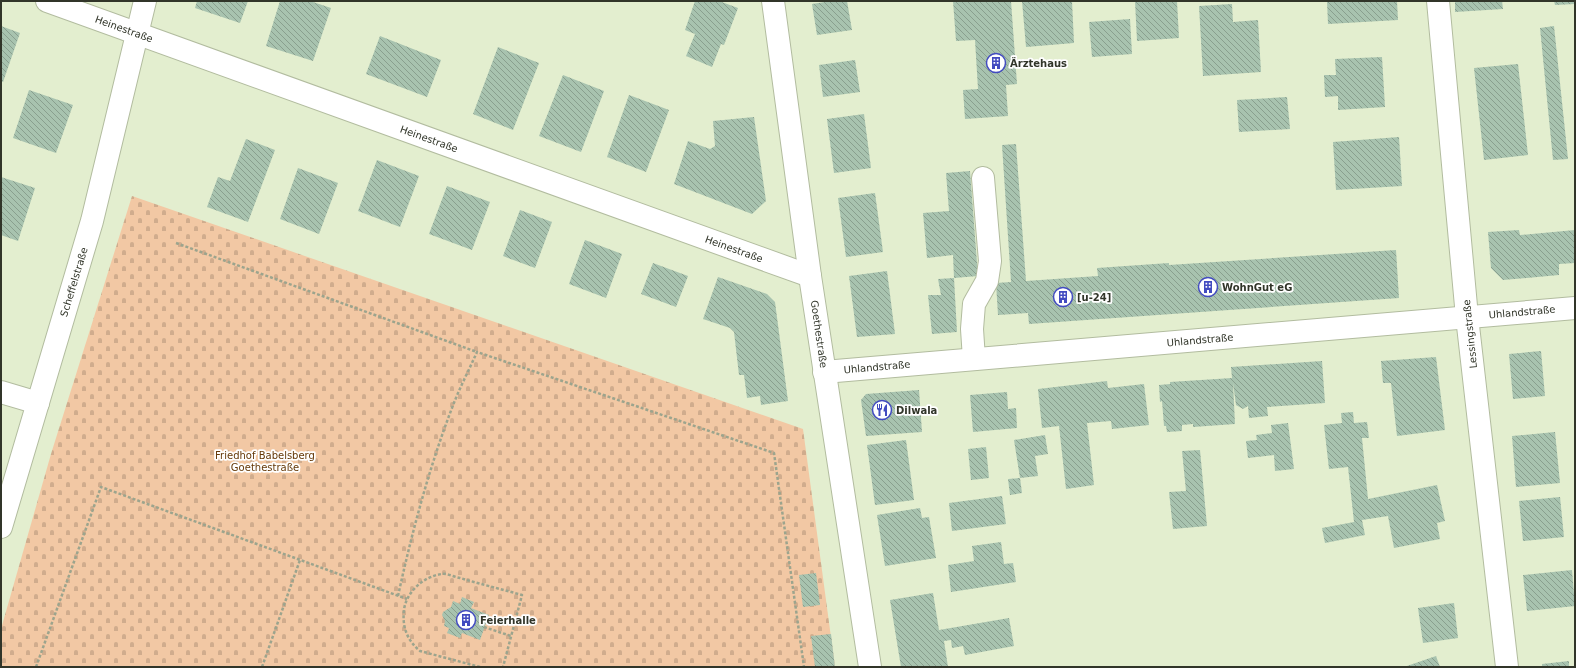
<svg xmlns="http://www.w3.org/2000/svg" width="1576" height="668" viewBox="0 0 1576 668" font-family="'DejaVu Sans',sans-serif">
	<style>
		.cemetery { fill: url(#cemetery-stones) }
		.building { fill: url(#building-back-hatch) }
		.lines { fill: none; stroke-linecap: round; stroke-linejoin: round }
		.minor-casing { stroke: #b2bc9f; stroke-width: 24 }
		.path { stroke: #9ca48d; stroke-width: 2.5; stroke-dasharray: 3 2; stroke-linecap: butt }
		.minor { stroke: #fff; stroke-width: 22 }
		.labels { text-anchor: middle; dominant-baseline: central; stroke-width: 3.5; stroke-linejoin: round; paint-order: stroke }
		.street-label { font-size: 10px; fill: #313529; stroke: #fff }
		.poi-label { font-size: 10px; font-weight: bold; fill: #313529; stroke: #fff; text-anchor: start }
		.park-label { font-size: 10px; fill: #643807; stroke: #fff }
	</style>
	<defs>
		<pattern id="cemetery-stones" width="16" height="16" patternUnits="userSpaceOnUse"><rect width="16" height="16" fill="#f2c8a4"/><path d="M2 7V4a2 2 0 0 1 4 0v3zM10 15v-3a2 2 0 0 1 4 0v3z" fill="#d0ac8d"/></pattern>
		<pattern id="building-back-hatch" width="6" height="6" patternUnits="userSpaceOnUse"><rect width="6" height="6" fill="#a8c3af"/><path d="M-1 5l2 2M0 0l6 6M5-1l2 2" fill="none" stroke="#899f8e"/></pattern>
	</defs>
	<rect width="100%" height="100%" fill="#e3eecf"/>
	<polygon class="cemetery" points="132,196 803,429 835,667 1,667 1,629 51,454"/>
	<g class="building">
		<polygon points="197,1 248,1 240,23 195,8"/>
		<polygon points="280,1 310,1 331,8 313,61 266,46"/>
		<polygon points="695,1 719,1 738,8 724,45 721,44 712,67 686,56 695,34 685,30"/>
		<polygon points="831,1 847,1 852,30 817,35 812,4"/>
		<polygon points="953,1 1011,1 1017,84 1006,85 1008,116 965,119 963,90 978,89 975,40 956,41"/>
		<polygon points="1022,1 1072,1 1074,43 1026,47"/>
		<polygon points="1135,1 1177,1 1179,38 1137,41"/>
		<polygon points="1327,1 1397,1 1398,20 1328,24"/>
		<polygon points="1455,1 1502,1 1503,9 1455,12"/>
		<polygon points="1554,1 1575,1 1575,4 1555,5"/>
		<polygon points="1232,4 1233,22 1258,20 1261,72 1203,76 1199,6"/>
		<polygon points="1130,19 1132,54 1092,57 1089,22"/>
		<polygon points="1,26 20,33 3,82 1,81"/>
		<polygon points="1554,26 1568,159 1553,160 1540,28"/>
		<polygon points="380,36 441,60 427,97 366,74"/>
		<polygon points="498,47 539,63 513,130 473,114"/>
		<polygon points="1382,57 1385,107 1338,110 1338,96 1325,97 1324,75 1336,75 1335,59"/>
		<polygon points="855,60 860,92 823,97 819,65"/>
		<polygon points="1518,64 1528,155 1484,160 1474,68"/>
		<polygon points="563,75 604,91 581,152 539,136"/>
		<polygon points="29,90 73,105 56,153 13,138"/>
		<polygon points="629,95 669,110 646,172 607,157"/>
		<polygon points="1287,97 1290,129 1239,132 1237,100"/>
		<polygon points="864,114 871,168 834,173 827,119"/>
		<polygon points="754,117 766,201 752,214 674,184 688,141 710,149 715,146 713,121"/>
		<polygon points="1399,137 1402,186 1336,190 1333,142"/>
		<polygon points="246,139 275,150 248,222 207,207 218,177 230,181"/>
		<polygon points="1016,144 1026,281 1098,276 1097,268 1169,263 1169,265 1396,250 1399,298 1029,324 1028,313 998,315 996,283 1011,282 1002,145"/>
		<polygon points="377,160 419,176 400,227 358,211"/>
		<polygon points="298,168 338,183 319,234 280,219"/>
		<polygon points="970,171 978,276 954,278 957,332 932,334 928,295 941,295 938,279 954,278 953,255 927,258 923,213 949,211 946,173"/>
		<polygon points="1,177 35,188 18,241 1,235"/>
		<polygon points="447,186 490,202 472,250 429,234"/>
		<polygon points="875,193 883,252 846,257 838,198"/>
		<polygon points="520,210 552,222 535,268 503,256"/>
		<polygon points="1519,230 1520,235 1575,230 1575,263 1559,264 1559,275 1503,280 1491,268 1488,232"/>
		<polygon points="585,240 622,254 606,298 569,284"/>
		<polygon points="653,263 688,276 676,307 641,294"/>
		<polygon points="887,271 895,334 857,337 849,276"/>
		<polygon points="718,277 767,294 775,302 788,401 761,405 760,396 747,398 744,375 739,375 734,332 730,328 703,319"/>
		<polygon points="1541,351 1545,396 1513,399 1509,354"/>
		<polygon points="1436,357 1445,430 1397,436 1391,383 1383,383 1381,361"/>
		<polygon points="1322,361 1325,403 1267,407 1268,416 1249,418 1248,406 1243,409 1236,405 1233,383 1235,424 1193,427 1193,424 1182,425 1182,431 1167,432 1166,426 1164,426 1162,401 1160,402 1159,385 1170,384 1170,382 1232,378 1231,367"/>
		<polygon points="1107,381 1108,388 1144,384 1149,425 1112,429 1111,421 1087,423 1094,485 1066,489 1059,426 1042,428 1038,389"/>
		<polygon points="919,390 922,432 866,436 861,400 866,394"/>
		<polygon points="1007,392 1008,409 1016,408 1017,428 973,432 970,395"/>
		<polygon points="1353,412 1354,423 1367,422 1369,438 1362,438 1368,499 1437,485 1445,521 1437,523 1440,539 1394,548 1388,516 1362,520 1365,535 1325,543 1322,528 1354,522 1348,467 1329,469 1324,425 1342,423 1341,413"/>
		<polygon points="1288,423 1294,469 1275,471 1274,455 1248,458 1246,441 1257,440 1256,435 1272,433 1271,425"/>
		<polygon points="1555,432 1560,483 1516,487 1512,436"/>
		<polygon points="1045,435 1048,454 1035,456 1038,476 1020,478 1022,493 1010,495 1008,479 1020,478 1014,440"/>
		<polygon points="906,440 914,500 875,505 867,445"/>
		<polygon points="986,447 989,478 971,480 968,449"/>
		<polygon points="1200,450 1207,526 1173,529 1169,492 1186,491 1182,451"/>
		<polygon points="1002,496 1006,524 952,531 949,503"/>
		<polygon points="1560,497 1564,537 1523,541 1519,501"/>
		<polygon points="920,508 922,518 929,517 936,558 885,566 877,515"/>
		<polygon points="1001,542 1004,564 1013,563 1016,582 951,592 948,565 974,561 972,546"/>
		<polygon points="1572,570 1575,606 1527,611 1523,575"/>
		<polygon points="816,573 820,605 803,607 799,575"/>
		<polygon points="933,593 939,630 1009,618 1014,646 965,655 963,646 952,648 951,640 944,641 948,667 901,667 890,600"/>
		<polygon points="462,597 474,602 471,608 489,615 480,640 462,633 460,638 447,633 449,628 444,626 445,621 442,615 443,612 451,607 453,601 460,604"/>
		<polygon points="1454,603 1458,638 1423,643 1418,608"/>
		<polygon points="831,634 835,667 815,667 811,636"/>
		<polygon points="1436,656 1440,667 1404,667"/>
		<polygon points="1569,661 1569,667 1542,667 1542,664"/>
	</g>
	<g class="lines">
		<defs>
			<g id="minor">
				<polyline points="47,1 810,276"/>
				<polyline points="773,1 810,276 870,667"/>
				<polyline points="1438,1 1467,317 1507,667"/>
				<polyline points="974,359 972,329 974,304 987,281 990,261 983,178"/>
				<polyline points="824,372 1575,308"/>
				<polyline points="1,392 38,403"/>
				<polyline points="1,527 92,221 145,1"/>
			</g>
		</defs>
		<use href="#minor" class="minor-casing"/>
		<g class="path">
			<polyline points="176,243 477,352"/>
			<path d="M398 596C412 532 429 468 452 408 459 389 469 370 477 352L774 453 804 667"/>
			<polyline points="484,627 511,636"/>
			<polyline points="36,667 101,487 407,599"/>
			<polyline points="262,667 300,560"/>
			<path d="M480 667 420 651C407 640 402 627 404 610 406 592 424 576 442 574 447 573 454 577 460 578 480 584 501 589 522 595L503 667"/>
		</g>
		<use href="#minor" class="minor"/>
	</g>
	<defs>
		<symbol id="building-ring" viewBox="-11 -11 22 22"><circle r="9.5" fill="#fff" stroke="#424bc0" stroke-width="1.5"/><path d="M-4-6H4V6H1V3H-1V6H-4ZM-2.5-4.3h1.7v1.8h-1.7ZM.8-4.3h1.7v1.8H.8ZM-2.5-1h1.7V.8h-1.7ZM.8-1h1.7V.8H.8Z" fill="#424bc0"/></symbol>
		<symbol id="restaurant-ring" viewBox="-11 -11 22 22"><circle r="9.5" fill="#fff" stroke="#424bc0" stroke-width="1.5"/><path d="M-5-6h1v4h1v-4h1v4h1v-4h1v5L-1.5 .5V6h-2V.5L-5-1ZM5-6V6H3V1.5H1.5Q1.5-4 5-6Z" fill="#424bc0"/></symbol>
	</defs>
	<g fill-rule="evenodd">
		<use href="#building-ring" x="985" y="52" width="22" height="22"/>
		<use href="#building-ring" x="1197" y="276" width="22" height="22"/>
		<use href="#building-ring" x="1052" y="286" width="22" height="22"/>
		<use href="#restaurant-ring" x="871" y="399" width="22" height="22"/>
		<use href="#building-ring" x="455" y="609" width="22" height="22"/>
	</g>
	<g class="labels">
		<g class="street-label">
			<text transform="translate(124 29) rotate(20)">Heinestraße</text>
			<text transform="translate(429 139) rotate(20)">Heinestraße</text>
			<text transform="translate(734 249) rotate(20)">Heinestraße</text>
			<text transform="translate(74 282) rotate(-73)">Scheffelstraße</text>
			<text transform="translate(1522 312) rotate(-5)">Uhlandstraße</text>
			<text transform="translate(819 334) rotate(82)">Goethestraße</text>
			<text transform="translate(1470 334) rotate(-96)">Lessingstraße</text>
			<text transform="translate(1200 340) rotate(-5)">Uhlandstraße</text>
			<text transform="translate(877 367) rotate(-5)">Uhlandstraße</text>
		</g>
		<g class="poi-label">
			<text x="1010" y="63">Ärztehaus</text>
			<text x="1222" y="287">WohnGut eG</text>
			<text x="1077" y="297">[u-24]</text>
			<text x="896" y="410">Dilwala</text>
			<text x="480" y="620">Feierhalle</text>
		</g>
		<g class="park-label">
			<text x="265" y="455">Friedhof Babelsberg<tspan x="265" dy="12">Goethestraße</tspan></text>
		</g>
	</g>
	<rect width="1576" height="668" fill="none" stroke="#313529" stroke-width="4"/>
</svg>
